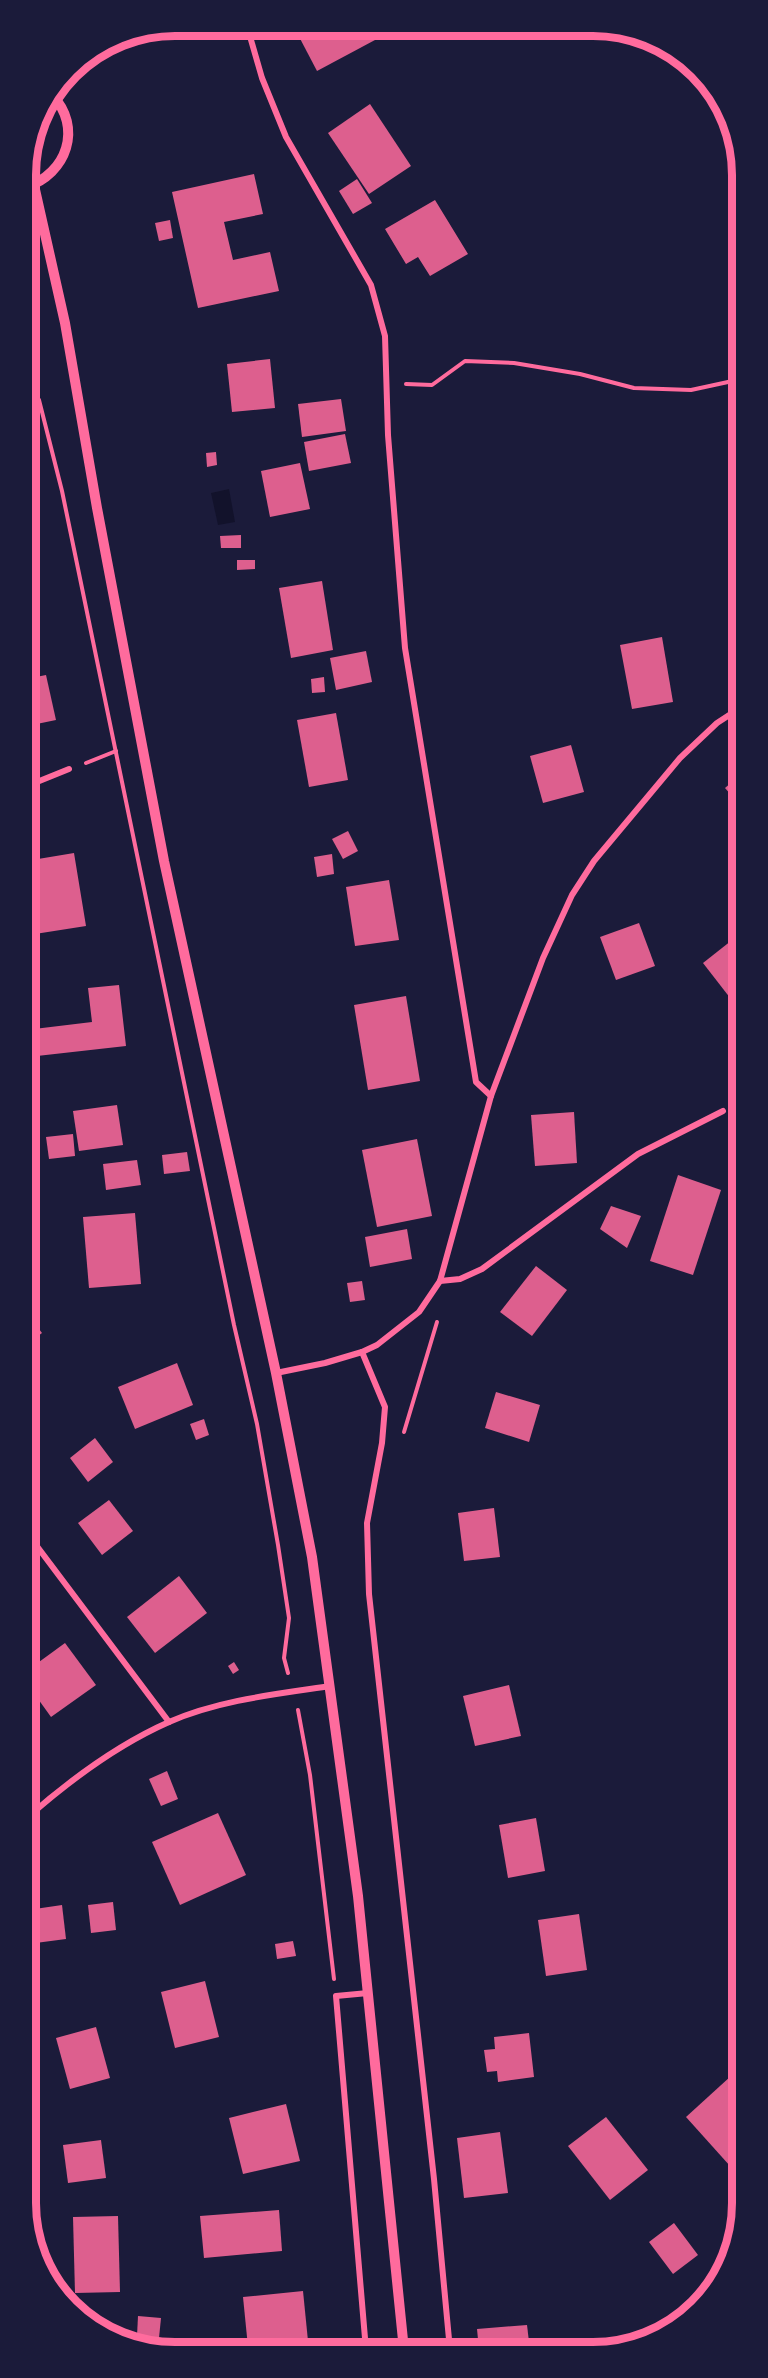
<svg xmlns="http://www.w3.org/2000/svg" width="768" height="2378" viewBox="0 0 768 2378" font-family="Overpass,sans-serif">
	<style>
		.water { fill: #12122b }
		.building { fill: #dd5f8e }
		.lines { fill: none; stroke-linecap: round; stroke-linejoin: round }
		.path { stroke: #ff6b9d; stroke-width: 4 }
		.minor { stroke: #ff6b9d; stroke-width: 6 }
		.tertiary { stroke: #ff6b9d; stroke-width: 10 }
		.rim { fill: none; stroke: #ff6b9d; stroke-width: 8 }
	</style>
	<rect width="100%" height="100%" fill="#1b1b3a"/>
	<polygon class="water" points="229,489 235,522 218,525 211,493"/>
	<g class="building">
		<polygon points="300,26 368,27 375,40 317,71 295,29"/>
		<polygon points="370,104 411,166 369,194 328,133"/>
		<polygon points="254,174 263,214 224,222 233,260 270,252 279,291 198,308 172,192"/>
		<polygon points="357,179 372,203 353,214 339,191"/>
		<polygon points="435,200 468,254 430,276 418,257 406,264 385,229"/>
		<polygon points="170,220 173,238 159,241 155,223"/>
		<polygon points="30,333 33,347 26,348 26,334"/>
		<polygon points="270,359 275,408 232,412 227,364"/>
		<polygon points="341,399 346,431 302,437 298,404"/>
		<polygon points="345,434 351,463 309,471 304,442"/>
		<polygon points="216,452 217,465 207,467 206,453"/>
		<polygon points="300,463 310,509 270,517 261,471"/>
		<polygon points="241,535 241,548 221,548 220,536"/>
		<polygon points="237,560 255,560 255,569 237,570"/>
		<polygon points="322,581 333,650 291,658 279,588"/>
		<polygon points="662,637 673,702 632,709 620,645"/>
		<polygon points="366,651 372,682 336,690 330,658"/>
		<polygon points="46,675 56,720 27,726 26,679"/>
		<polygon points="324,677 325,692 312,693 311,679"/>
		<polygon points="336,713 348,780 309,787 297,720"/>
		<polygon points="571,745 584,792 543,803 530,756"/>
		<polygon points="740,775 740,805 725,788"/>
		<polygon points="348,831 358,851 343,859 332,839"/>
		<polygon points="31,835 38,859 74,853 86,926 35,934 27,883 27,836"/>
		<polygon points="332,854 334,874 317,877 314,857"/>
		<polygon points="389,880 399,940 355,946 346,887"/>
		<polygon points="639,923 655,966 616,980 600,937"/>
		<polygon points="741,933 741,1012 703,963"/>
		<polygon points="119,985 126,1046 37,1056 34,1029 92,1022 88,988"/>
		<polygon points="406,996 420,1081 368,1090 354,1005"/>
		<polygon points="741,1044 741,1077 729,1069"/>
		<polygon points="36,1083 38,1098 27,1099 27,1084"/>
		<polygon points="117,1105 123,1145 79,1151 73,1111"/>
		<polygon points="574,1112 577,1163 535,1166 531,1115"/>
		<polygon points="73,1134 75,1156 49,1159 46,1137"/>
		<polygon points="417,1139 432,1216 377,1227 362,1150"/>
		<polygon points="187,1152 190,1171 164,1174 162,1155"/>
		<polygon points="137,1160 141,1185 106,1190 103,1164"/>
		<polygon points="678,1175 721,1190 693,1275 650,1261"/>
		<polygon points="611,1206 641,1216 627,1248 600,1229"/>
		<polygon points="27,1208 29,1208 39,1279 27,1280"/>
		<polygon points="135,1213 141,1284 89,1288 83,1217"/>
		<polygon points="407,1229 412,1259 370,1267 365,1237"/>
		<polygon points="536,1266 567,1290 532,1336 500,1312"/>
		<polygon points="362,1281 365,1300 350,1302 347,1283"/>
		<polygon points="27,1313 42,1333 30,1342 27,1339"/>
		<polygon points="177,1363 193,1405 135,1429 118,1387"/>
		<polygon points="496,1392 540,1405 529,1442 485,1428"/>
		<polygon points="204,1419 209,1435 196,1440 190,1424"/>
		<polygon points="95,1438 113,1462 88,1482 70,1458"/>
		<polygon points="109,1500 133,1531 102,1555 78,1523"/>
		<polygon points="494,1508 500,1557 464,1561 458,1513"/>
		<polygon points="179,1576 207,1613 155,1653 127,1617"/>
		<polygon points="65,1643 96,1685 51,1717 28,1685 28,1670"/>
		<polygon points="234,1662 239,1670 233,1674 228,1666"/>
		<polygon points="509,1685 521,1736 475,1746 463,1696"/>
		<polygon points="167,1771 178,1799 161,1806 149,1779"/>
		<polygon points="218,1813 246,1875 180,1905 152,1842"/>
		<polygon points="536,1818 545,1871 508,1878 499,1825"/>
		<polygon points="113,1902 116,1930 91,1933 88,1905"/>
		<polygon points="62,1905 66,1939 28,1944 28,1910"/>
		<polygon points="579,1914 587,1970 546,1976 538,1920"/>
		<polygon points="293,1941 296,1956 277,1959 275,1944"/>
		<polygon points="205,1981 219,2037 175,2048 161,1992"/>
		<polygon points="96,2027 110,2078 70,2089 56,2038"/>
		<polygon points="529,2033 534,2077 498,2082 497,2071 487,2072 484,2050 495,2049 494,2037"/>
		<polygon points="731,2076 742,2088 742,2173 739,2176 686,2117"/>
		<polygon points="286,2104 300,2161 243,2174 229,2118"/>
		<polygon points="606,2117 648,2170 610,2200 568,2146"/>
		<polygon points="500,2132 508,2193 464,2198 457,2138"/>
		<polygon points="101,2140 106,2178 68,2183 63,2145"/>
		<polygon points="279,2210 282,2251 204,2258 200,2216"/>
		<polygon points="118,2216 120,2292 75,2293 73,2217"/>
		<polygon points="674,2223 698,2255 673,2274 649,2242"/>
		<polygon points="303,2291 308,2341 248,2347 243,2297"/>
		<polygon points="138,2316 161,2318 159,2338 137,2336"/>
		<polygon points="527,2325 530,2350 479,2350 477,2329"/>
	</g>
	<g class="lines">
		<g class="path">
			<polyline points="26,382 39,400 62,491 234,1325 257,1424 278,1545 289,1618 284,1658 288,1673"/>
			<polyline points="406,384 432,385 465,361 514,363 580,374 634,388 691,390 728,382 740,376"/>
			<polyline points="86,763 116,751"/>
			<polyline points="404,1432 437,1322"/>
			<polyline points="298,1710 310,1775 334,1979"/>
		</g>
		<g class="minor">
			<polyline points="247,26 262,78 286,137 371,285 385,336 388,435 405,648 476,1082 491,1096"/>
			<polyline points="27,786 69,769"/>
			<polyline points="440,1281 460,1279 482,1269 638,1154 723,1111"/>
			<polyline points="362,1352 385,1407 382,1443 367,1523 369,1594 434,2179 450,2350"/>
			<polyline points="276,1373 325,1363 362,1352 377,1345 419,1312 440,1281 491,1096 543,958 572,895 594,861 680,758 717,723 740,708"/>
			<polyline points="27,1533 169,1722"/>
			<path d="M28 1817C70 1780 117 1745 169 1722 219 1700 277 1694 331 1686"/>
			<polyline points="366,2350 336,1996 368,1993"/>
		</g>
		<g class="tertiary">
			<polyline points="34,185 65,323 97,508 164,861 276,1373 312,1557 358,1896 404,2350"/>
			<path d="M26 187C67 174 83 127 52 95"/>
		</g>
	</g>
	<path d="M0 0H768V2378H0ZM175 36H593A139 139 0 0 1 732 175V2203A139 139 0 0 1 593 2342H175A139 139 0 0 1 36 2203V175A139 139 0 0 1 175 36Z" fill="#1b1b3a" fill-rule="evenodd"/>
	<path class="rim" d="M175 36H593A139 139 0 0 1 732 175V2203A139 139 0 0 1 593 2342H175A139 139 0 0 1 36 2203V175A139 139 0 0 1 175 36Z"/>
</svg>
